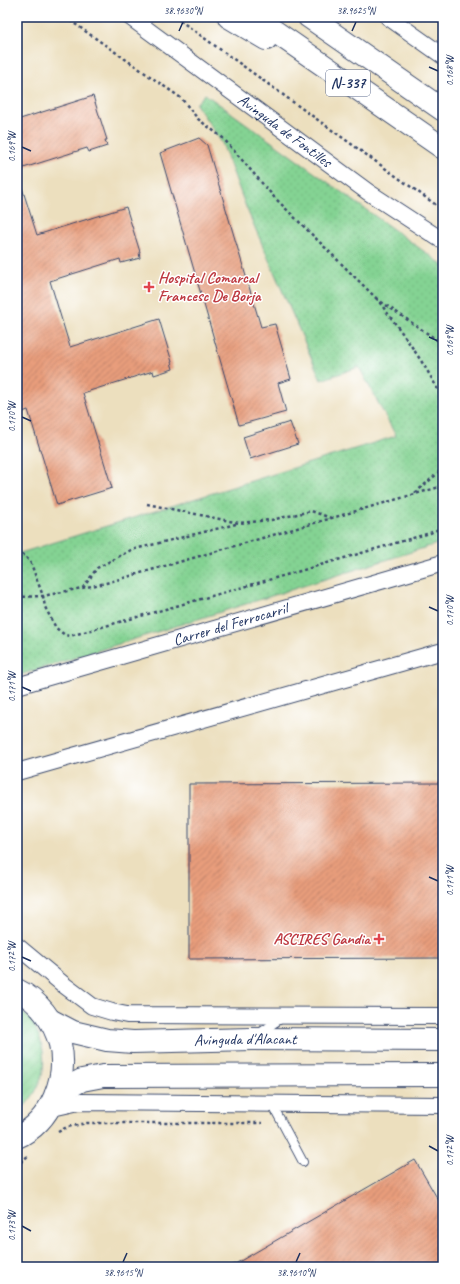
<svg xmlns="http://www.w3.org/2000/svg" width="460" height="1284" viewBox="0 0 460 1284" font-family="Caveat,sans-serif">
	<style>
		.park { fill: url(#park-dots); stroke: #508178 }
		.garden { fill: url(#garden-furrows); stroke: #508178 }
		.building { fill: url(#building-hatch) }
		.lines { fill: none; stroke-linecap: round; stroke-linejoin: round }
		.lane-casing { stroke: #3a496c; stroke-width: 10 }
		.street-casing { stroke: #3a496c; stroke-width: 18 }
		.secondary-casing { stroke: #3a496c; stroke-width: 24 }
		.highway-casing { stroke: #3a496c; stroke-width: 24 }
		.path { stroke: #3a496c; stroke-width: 2.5; stroke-dasharray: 3 3; stroke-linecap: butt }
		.lane { stroke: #fff; stroke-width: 8 }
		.street { stroke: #fff; stroke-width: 16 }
		.secondary { stroke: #fff; stroke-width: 22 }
		.highway { stroke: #fff; stroke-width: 22 }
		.ticks { fill: none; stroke: #1b2f5e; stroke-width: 1.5 }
		.health-dot { fill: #e0444e; stroke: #fff; stroke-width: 1.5 }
		.labels { text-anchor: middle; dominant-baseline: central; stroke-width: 3; stroke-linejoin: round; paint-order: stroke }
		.shield { fill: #fff; stroke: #5f6d8e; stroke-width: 1 }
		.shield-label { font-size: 15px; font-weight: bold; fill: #1b2f5e }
		.street-label { font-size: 16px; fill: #1b2f5e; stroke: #fff }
		.health-label { font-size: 16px; font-weight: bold; fill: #be3a42; stroke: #fff; text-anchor: start }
		.neatline { fill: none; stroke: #1b2f5e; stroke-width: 1.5 }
		.ticks-label { font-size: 10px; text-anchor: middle; fill: #1b2f5e }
	</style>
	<defs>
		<pattern id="park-dots" width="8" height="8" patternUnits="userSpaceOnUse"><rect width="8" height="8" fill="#84d393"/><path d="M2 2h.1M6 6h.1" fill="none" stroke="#71b581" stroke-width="1.8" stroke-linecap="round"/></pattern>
		<pattern id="garden-furrows" width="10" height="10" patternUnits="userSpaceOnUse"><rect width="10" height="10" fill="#84d393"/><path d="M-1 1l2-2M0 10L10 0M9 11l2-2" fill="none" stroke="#71b581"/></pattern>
		<pattern id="building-hatch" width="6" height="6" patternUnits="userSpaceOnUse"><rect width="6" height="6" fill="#e89d7c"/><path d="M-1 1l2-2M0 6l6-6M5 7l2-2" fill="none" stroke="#bb8069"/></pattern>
	</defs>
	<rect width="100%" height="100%" fill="#fff"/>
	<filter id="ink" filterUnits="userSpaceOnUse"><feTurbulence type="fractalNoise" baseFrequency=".025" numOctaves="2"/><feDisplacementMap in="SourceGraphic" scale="8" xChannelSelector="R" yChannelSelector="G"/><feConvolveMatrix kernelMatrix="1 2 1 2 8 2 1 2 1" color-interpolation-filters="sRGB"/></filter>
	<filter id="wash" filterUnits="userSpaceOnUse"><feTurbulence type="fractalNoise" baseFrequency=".012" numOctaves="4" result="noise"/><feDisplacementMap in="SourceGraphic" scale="16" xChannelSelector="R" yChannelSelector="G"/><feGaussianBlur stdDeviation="0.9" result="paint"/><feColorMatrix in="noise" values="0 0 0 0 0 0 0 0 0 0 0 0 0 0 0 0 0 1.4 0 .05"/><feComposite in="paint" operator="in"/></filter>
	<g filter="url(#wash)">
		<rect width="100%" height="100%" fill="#ecdfbe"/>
		<polygon class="park" points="205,94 443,265 443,542 17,676 17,554 396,436 359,367 321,380 246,207 222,143 196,104"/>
		<path class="garden" d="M17 1007C22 1012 29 1017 32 1022 52 1055 46 1089 17 1113Z"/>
		<g id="blocks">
			<g class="building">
				<polygon points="93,96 107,140 105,140 107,146 89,152 87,148 17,170 17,120"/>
				<polygon points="199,138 207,145 261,327 275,324 291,379 278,383 286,412 239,425 160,153"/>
				<polygon points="17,172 37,235 126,207 140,252 139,252 140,258 121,263 120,259 50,281 70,347 159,319 172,362 171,362 173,369 154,375 153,371 83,393 112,488 57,505 28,410 17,414"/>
				<polygon points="290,422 298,444 250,459 243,437"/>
				<polygon points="443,783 443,958 189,959 189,784"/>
				<polygon points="415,1160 443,1208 443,1267 230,1267"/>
			</g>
		</g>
	</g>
	<g filter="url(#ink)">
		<use href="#blocks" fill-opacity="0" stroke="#3a496c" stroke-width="1"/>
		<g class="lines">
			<defs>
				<g id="lane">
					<polyline points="258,1034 282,1018"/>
					<polyline points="272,1104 303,1162"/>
				</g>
				<g id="street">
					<path id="s1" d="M130 17 368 192 443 241"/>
					<polyline points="388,17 443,56"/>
					<path id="s2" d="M17 686 443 563"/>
					<polyline points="17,772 443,651"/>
					<polyline points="17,946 64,985 92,1006 112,1012 127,1015 443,1016"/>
					<polyline points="48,1109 79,1102 443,1105"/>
				</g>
				<g id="secondary">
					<path d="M17 990C38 1000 54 1021 60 1044 68 1078 51 1122 17 1137"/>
					<path id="s3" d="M50 1020 73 1032 107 1040 133 1042 251 1039 443 1040"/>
					<polyline points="56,1094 82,1080 103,1076 443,1075"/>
				</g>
				<g id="highway">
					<polyline points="229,17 266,39"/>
					<polyline points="254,17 443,148"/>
					<polyline points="309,17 443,110"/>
				</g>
			</defs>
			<use href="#lane" class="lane-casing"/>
			<use href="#street" class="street-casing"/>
			<use href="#secondary" class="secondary-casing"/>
			<use href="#highway" class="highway-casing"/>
			<g class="path">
				<polyline points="65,17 181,98 198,119 223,138 274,197 377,299"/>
				<polyline points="175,17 443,210"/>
				<path d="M443 344 377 299C401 331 426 364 443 400"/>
				<polyline points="415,493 438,473 443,466"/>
				<polyline points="147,504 239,523 271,520 311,511 331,518"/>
				<polyline points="17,550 30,561 43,596 45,607 56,628 65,635 70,636 300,571 430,533 443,527"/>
				<polyline points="83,588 97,568 131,550 236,524"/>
				<polyline points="17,597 43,596 106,583 443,486"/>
				<polyline points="58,1132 67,1127 87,1123 262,1123"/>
				<polyline points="17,1167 21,1162 29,1155"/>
			</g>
			<use href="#lane" class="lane"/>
			<use href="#street" class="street"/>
			<use href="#secondary" class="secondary"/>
			<use href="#highway" class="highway"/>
		</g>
	</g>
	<path class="ticks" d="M179 31 183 22M352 31 356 22M429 67 438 71M22 147 31 151M429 337 438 341M22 417 31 421M429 607 438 611M22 687 31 691M429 877 438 881M22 957 31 961M429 1146 438 1151M22 1226 31 1231M123 1262 127 1253M296 1262 300 1253"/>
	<g class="health-dot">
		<path d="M147 281h4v4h4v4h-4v4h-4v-4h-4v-4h4z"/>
		<path d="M377 933h4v4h4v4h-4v4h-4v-4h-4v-4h4z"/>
	</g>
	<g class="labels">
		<rect class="shield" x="326" y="70" width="44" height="26" rx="3"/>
		<g class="shield-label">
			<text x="348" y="83">N-337</text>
		</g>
		<g class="street-label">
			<text stroke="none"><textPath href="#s1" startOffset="192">Avinguda de Fontilles</textPath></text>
			<text stroke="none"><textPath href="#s2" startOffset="222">Carrer del Ferrocarril</textPath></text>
			<text stroke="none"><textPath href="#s3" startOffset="199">Avinguda d'Alacant</textPath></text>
		</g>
		<g class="health-label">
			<text x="158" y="278">Hospital Comarcal<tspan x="158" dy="18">Francesc De Borja</tspan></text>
			<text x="370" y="939" text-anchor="end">ASCIRES Gandia</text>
		</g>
	</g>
	<rect width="460" height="1284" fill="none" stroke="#fff" stroke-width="44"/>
	<rect x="22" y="22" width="416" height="1240" class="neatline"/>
	<g class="ticks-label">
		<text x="183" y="14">38.9630°N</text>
		<text x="356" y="14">38.9625°N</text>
		<text transform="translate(449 71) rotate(-90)" y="4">0.168°W</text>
		<text transform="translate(11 147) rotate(-90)" y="4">0.169°W</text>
		<text transform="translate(449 341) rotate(-90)" y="4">0.169°W</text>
		<text transform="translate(11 417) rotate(-90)" y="4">0.170°W</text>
		<text transform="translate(449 611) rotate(-90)" y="4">0.170°W</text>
		<text transform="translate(11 687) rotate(-90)" y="4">0.171°W</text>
		<text transform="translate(449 881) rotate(-90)" y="4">0.171°W</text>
		<text transform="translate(11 957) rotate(-90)" y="4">0.172°W</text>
		<text transform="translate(449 1151) rotate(-90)" y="4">0.172°W</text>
		<text transform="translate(11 1226) rotate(-90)" y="4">0.173°W</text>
		<text x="123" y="1276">38.9615°N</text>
		<text x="296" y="1276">38.9610°N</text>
	</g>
</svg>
